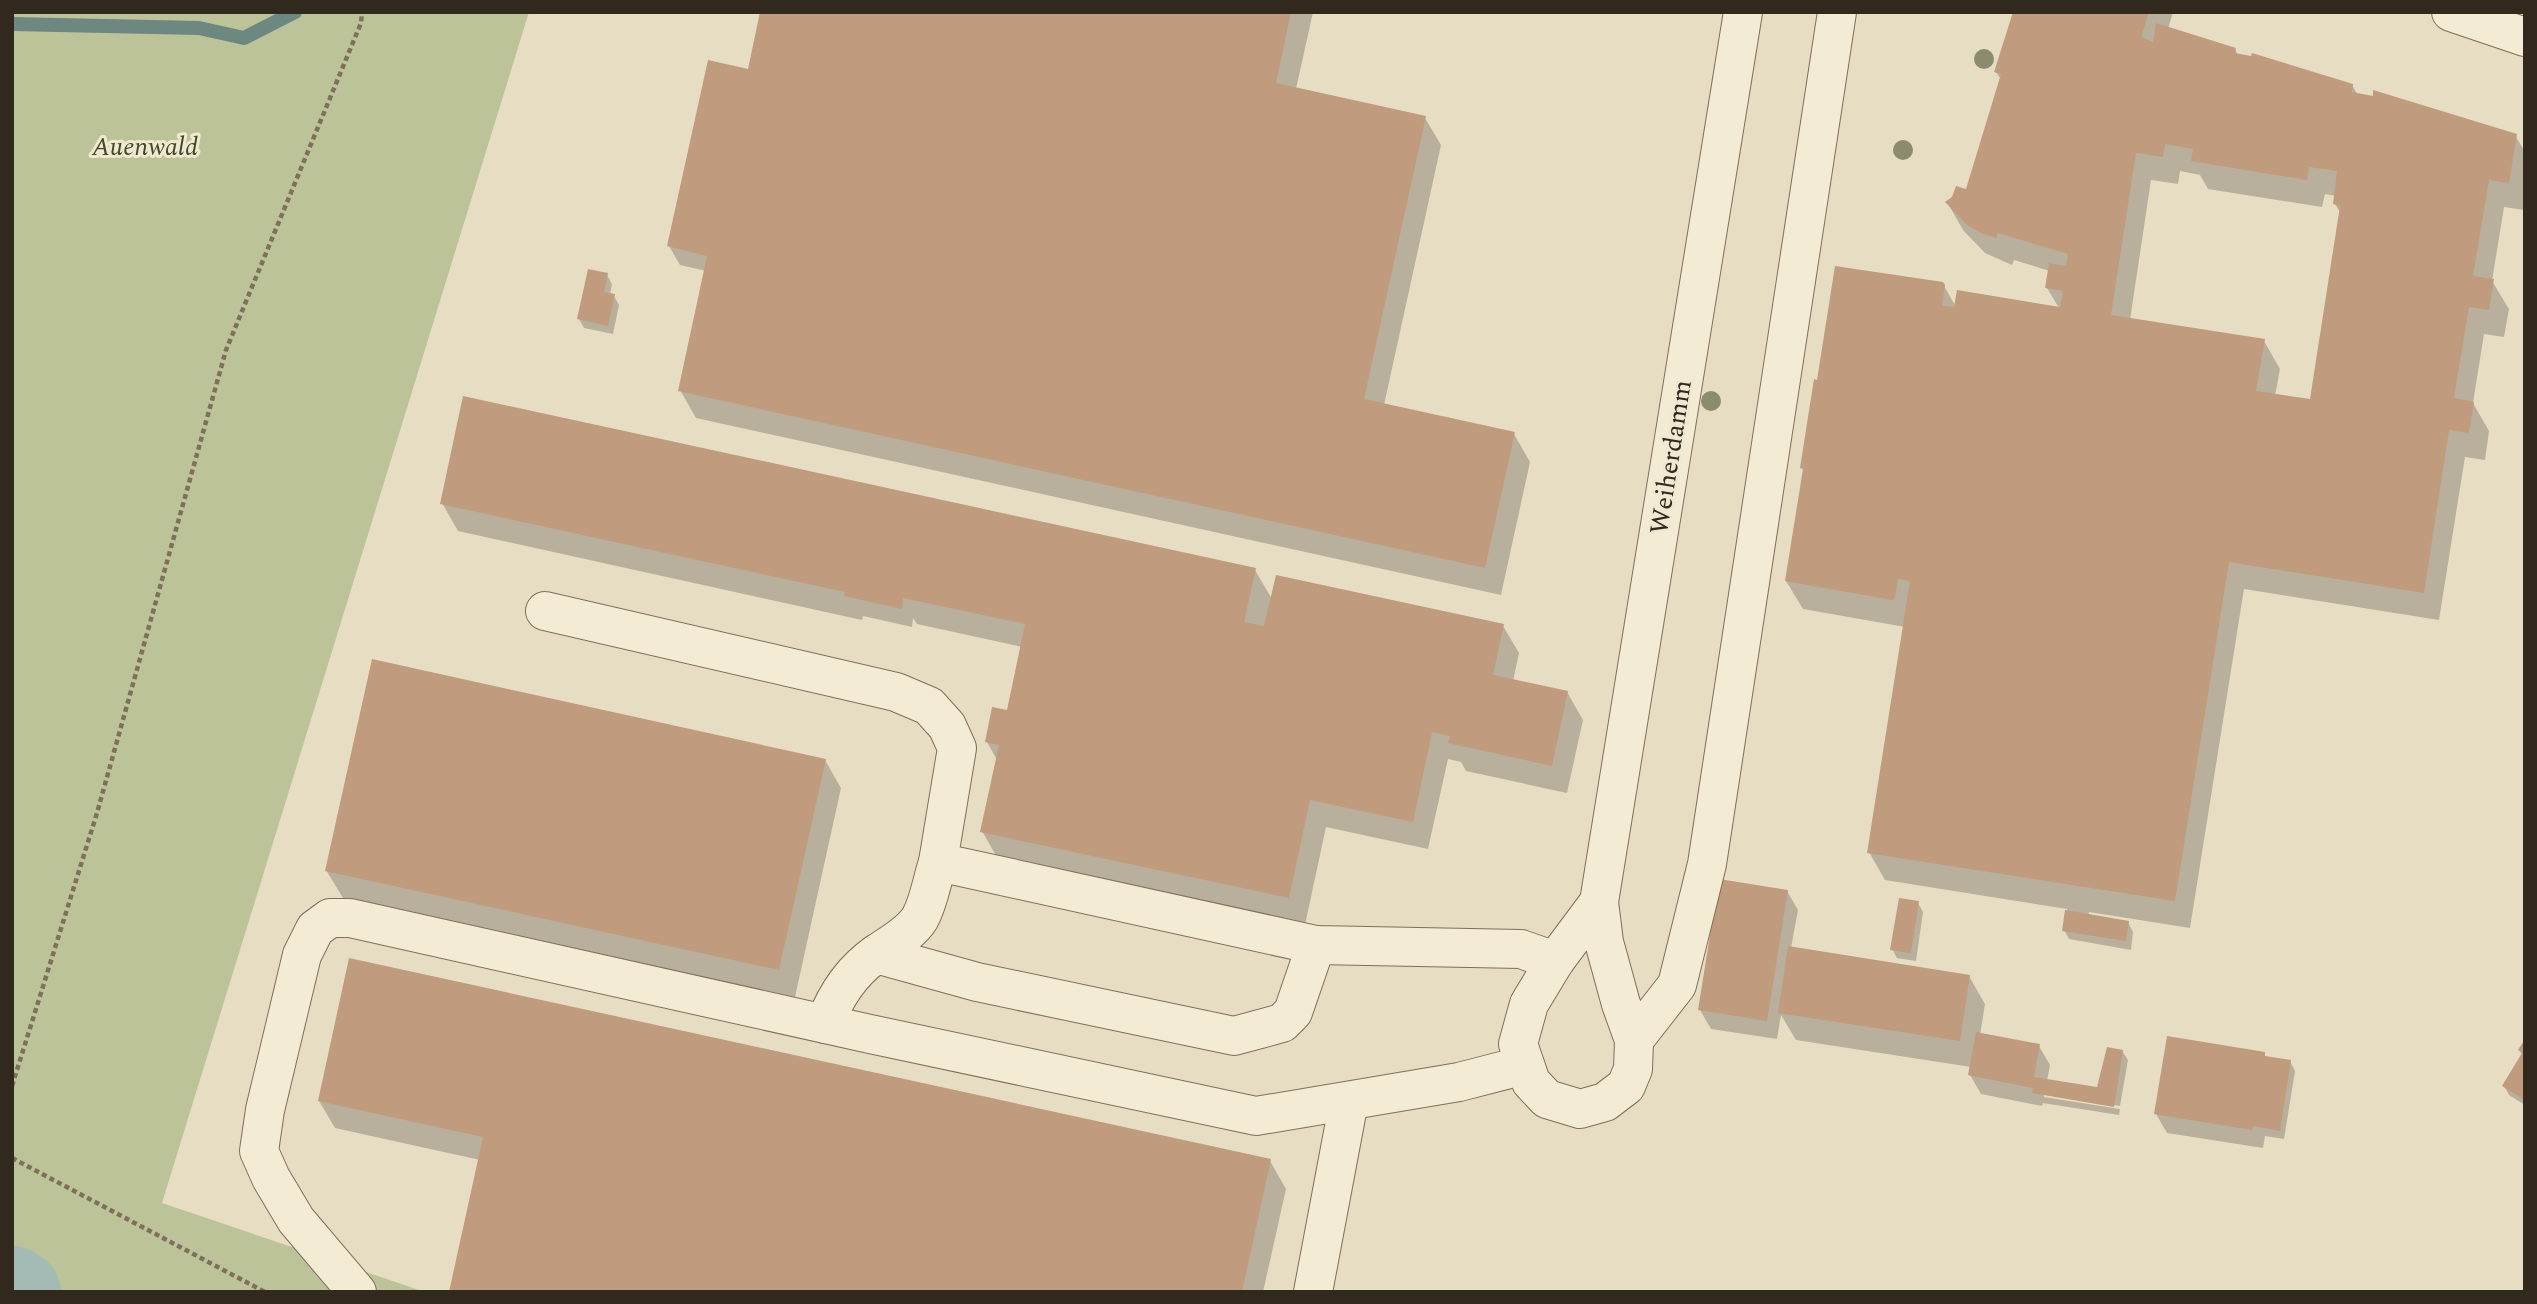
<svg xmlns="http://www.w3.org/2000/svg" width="2537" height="1304" viewBox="0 0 2537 1304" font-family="Spectral,serif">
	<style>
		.green { fill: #bdc398 }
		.shadow { fill: #0003; fill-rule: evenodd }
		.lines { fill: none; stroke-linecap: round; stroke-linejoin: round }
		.stream { stroke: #6d8781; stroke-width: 14 }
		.river { stroke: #a4bbb5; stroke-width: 82 }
		.building { fill: #c09b7d; fill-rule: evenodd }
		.minor-casing { stroke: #7f6f5c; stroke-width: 40 }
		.path { stroke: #7f6f5c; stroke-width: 4.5; stroke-dasharray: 5 3.5; stroke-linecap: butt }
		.minor { stroke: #f3ebd4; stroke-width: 38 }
		.tree { fill: #8b8c6d }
		.labels { text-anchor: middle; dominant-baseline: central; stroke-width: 6; stroke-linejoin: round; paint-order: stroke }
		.park-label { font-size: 26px; font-style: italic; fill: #404a27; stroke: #f0e8d1 }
		.street-label { font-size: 26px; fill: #31281e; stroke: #f0e8d1 }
	</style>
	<rect width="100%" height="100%" fill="#e7ddc3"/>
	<polygon class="green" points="12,12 529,12 162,1203 425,1292 12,1292"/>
	<g class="shadow">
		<polygon points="762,12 1313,12 1296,89 1425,118 1441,145 1384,405 1514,434 1530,462 1501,595 696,418 680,390 706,271 680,265 669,246 749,74"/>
		<path d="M2015 12H2173L2168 29 2235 49 2238 56 2352 85 2357 94 2515 135 2525 152 2524 210 2504 207 2492 281 2509 309 2504 337 2484 334 2473 403 2489 431 2485 460 2465 457 2439 620 2244 589 2190 928 2089 912 2088 916 2128 922 2133 932 2131 950 2069 939 2064 930 2067 909 1885 880 1869 852 1905 627 1803 609 1786 581 1804 472 1802 468 1944 286 1956 307 2059 308 2047 288 2050 271 2014 260 2012 265 1985 253 1963 230 1947 202 1967 191 2001 80 1996 72ZM2180 171 2200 175 2208 189 2322 207 2325 194 2336 196 2335 204 2341 214 2311 401 2275 396 2280 369 2264 341 2130 320 2151 180 2178 184Z"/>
		<polygon points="607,275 612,284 610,295 614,296 619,305 613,334 584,328 579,319"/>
		<polygon points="442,503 1255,570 1272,599 1503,626 1519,653 1513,681 1567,692 1583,720 1567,793 1466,771 1461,762 1448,759 1428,849 1326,827 1305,925 998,859 982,831 997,760 987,742 1008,712 1022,647 917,624 913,618 912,627 863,616 862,620 458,531"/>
		<polygon points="825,760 841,788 795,997 343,898 326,870"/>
		<polygon points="1787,891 1798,910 1791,948 1969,976 1985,1004 1980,1035 2039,1046 2050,1065 2047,1081 2099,1089 2122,1051 2128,1060 2120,1106 2044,1094 2044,1097 2120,1109 2119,1115 2043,1103 2042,1106 1981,1094 1970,1075 1971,1067 1796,1040 1781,1015 1777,1039 1711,1029 1700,1010"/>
		<polygon points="1918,903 1923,912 1916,961 1897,958 1892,949"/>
		<polygon points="2525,1042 2525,1105 2509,1095 2504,1086 2522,1055 2520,1050"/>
		<polygon points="2264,1054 2266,1058 2290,1061 2295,1071 2284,1139 2265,1136 2263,1148 2167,1133 2156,1114"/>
		<polygon points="319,1101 1270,1161 1286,1189 1263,1292 451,1292 480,1160 335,1128"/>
	</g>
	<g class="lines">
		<polyline class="stream" points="12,24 199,28 244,38 295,12"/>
		<polyline class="river" points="12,1287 20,1292"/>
	</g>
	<g class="building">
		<polygon points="760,12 1291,12 1276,83 1426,116 1364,399 1515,432 1485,568 678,391 707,256 667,246 708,60 748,69"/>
		<path d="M2013 12H2149L2141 37 2153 42 2156 23 2236 48 2235 53 2251 56 2252 53 2353 84 2352 92 2373 96V90L2517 134 2509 183 2489 180 2473 276 2494 279 2489 310 2469 307 2454 398 2474 402 2469 433 2449 430 2424 593 2229 562 2175 901 1867 853 1910 581 1898 579 1895 598 1892 600 1785 581 1803 469 1800 468 1814 379 1817 380 1835 266 1943 282 1945 285 1942 306 1954 307 1957 290 2060 307 2063 291 2045 288 2049 263 2066 266 2068 254 1998 233 1996 238 1981 233 1967 225 1945 202 1952 197 1956 186 1966 189 2001 74 1994 72ZM2165 144 2193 149 2191 161 2307 180 2309 167 2337 171 2333 204 2340 206 2310 399 2256 391 2265 339 2111 315 2136 153 2163 157Z"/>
		<polygon points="588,269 608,273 604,292 615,294 608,326 577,319"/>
		<polygon points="463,396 1256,568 1244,622 1264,626 1276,575 1504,624 1493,675 1568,691 1552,766 1448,743 1450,736 1432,732 1413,822 1310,800 1289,898 980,832 999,745 985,742 992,707 1007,710 1025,624 903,598 902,609 844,596 845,592 440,504"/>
		<polygon points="372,659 826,759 779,970 325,871"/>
		<polygon points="1719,879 1788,890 1767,1021 1698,1010"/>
		<polygon points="1899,898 1919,901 1911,953 1890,950"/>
		<polygon points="2065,910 2129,921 2126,941 2062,931"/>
		<polygon points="1788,946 1970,975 1960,1041 1778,1013"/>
		<polygon points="349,958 1271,1159 1242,1292 449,1292 483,1137 318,1101"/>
		<polygon points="1976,1032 2040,1044 2034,1077 2097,1087 2107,1047 2123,1050 2114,1107 2032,1093 2033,1088 1968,1075"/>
		<polygon points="2167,1036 2265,1052 2265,1056 2291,1060 2280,1131 2253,1126 2252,1130 2154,1114"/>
		<polygon points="2525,1039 2525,1100 2502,1086 2522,1053 2518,1050"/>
	</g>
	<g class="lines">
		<defs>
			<g id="minor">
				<polyline points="2451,12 2525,37"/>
				<polyline points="545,611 896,692 929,706 947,726 957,748 938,862 1316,945 1521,949 1555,961"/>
				<polyline points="1599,902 1555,961 1529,1004 1518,1044 1531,1082 1547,1099 1580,1109 1605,1102 1626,1086 1633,1069 1634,1040 1621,1004 1604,942 1599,902 1743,12"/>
				<polyline points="876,954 977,982 1234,1036 1282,1023 1293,1012 1316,945"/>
				<path d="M825 1024C836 994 852 970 879 952 892 943 911 933 920 918 929 902 932 880 938 862"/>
				<polyline points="1634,1040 1677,985 1707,864 1837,12"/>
				<polyline points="357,1292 296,1220 271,1178 259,1151 265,1110 302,955 315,929 330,918 350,918 870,1034 1256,1116 1459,1082 1525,1065"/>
				<polyline points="1313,1292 1349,1101"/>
			</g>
		</defs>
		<use href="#minor" class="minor-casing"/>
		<g class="path">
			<polyline points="12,1086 97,813 226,350 361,23 362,12"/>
			<polyline points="12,1158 265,1292"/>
		</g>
		<use href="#minor" class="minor"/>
	</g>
	<g class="tree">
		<circle cx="1984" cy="59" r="10"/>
		<circle cx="1903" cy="150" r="10"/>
		<circle cx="1711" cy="401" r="10"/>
	</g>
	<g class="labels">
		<g class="park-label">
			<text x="145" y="147">Auenwald</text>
		</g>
		<g class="street-label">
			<text transform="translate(1671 457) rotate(-81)">Weiherdamm</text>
		</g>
	</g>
	<rect width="2537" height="1304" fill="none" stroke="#31281e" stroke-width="28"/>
</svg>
